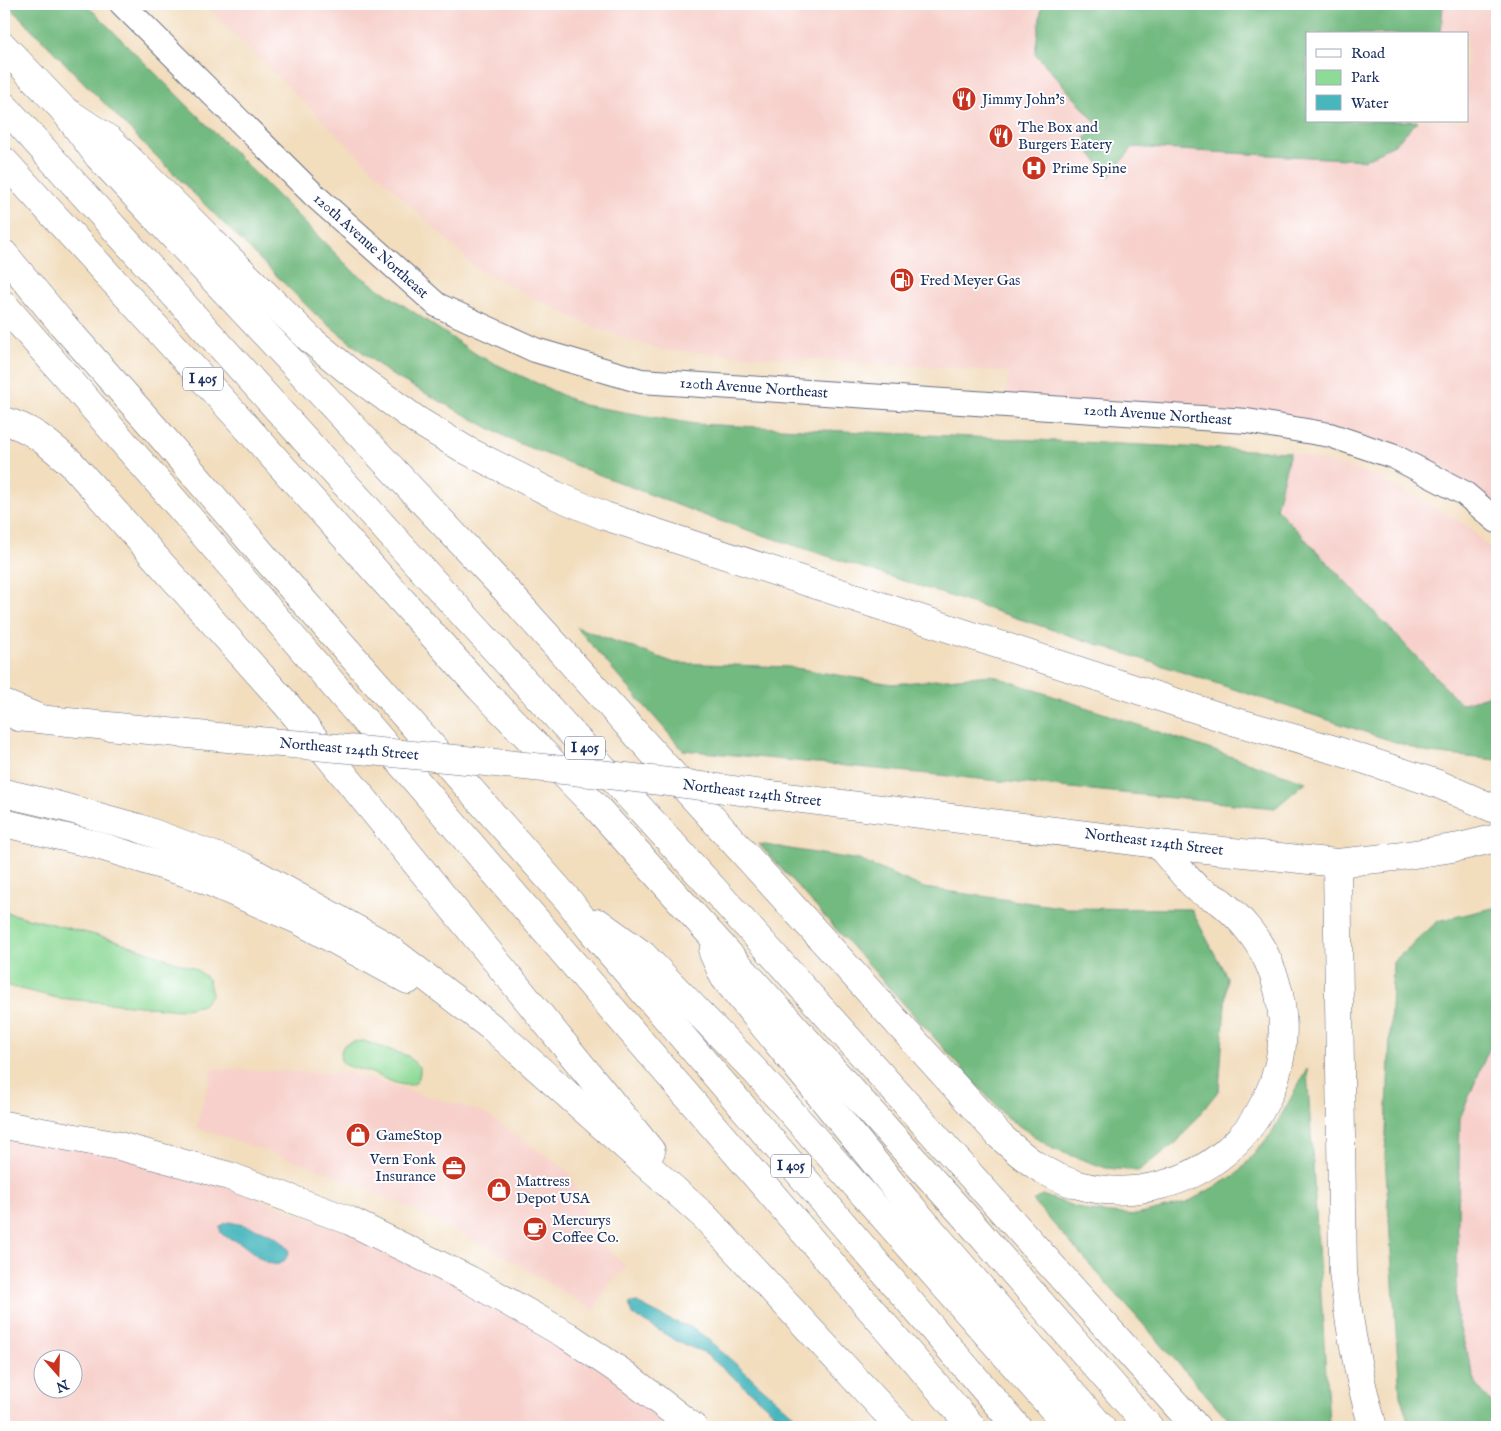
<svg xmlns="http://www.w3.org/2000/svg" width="1501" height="1431" viewBox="0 0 1501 1431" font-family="'IM FELL English',serif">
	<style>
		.built { fill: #f7d0cb; fill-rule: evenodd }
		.green { fill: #8eda97; stroke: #54847a }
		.forest { fill: #72ba80; stroke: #46746f }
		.water { fill: #47b7bd; stroke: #31738e }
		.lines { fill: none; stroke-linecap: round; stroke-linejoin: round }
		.minor-casing { stroke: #666c7f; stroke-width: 26 }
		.major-casing { stroke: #666c7f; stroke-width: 29 }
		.highway-casing { stroke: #666c7f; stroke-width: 29 }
		.minor { stroke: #fff; stroke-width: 24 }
		.major { stroke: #fff; stroke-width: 28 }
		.highway { stroke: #fff; stroke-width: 28 }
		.major-bridge-casing { stroke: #666c7f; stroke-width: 29; stroke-linecap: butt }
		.major-bridge { stroke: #fff; stroke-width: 28 }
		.labels { text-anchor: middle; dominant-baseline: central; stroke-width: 4; stroke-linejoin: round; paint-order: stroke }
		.shield { fill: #fff; stroke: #5f6d8e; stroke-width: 1 }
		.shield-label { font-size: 14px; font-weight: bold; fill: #1b2f5e }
		.poi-label { font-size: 15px; fill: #1b2f5e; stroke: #fff; text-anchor: start }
		.street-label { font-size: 15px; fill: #1b2f5e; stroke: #fff }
	</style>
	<rect width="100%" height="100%" fill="#fff"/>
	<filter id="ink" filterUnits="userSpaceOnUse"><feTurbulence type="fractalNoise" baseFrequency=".02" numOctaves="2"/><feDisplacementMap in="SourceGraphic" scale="10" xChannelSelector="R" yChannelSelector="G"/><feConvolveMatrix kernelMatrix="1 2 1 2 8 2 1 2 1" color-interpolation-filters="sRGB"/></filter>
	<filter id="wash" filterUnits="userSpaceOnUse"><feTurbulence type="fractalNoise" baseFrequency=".0096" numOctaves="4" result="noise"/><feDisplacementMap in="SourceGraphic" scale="20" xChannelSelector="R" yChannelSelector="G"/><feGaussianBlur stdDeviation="1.12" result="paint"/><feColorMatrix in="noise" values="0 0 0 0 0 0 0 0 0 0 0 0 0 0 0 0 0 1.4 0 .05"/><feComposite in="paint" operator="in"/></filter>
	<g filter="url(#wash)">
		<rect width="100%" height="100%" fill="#f2ddbd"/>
		<g class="built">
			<polygon points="204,4 1042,4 1035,53 1098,125 1132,147 1211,152 1396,143 1418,121 1467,121 1467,34 1441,34 1443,4 1497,4 1497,521 1330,435 1004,405 1009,372 664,350 629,340 584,323 477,269 357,154"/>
			<polygon points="1290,452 1377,476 1466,525 1497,555 1497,693 1462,704 1276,508"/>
			<polygon points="1497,1030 1497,1410 1476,1384 1456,1315 1460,1118"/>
			<polygon points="213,1069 353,1074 482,1112 568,1171 598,1240 627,1268 610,1282 596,1305 596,1312 511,1260 423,1214 325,1171 196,1127"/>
			<path d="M4 1125 119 1146 470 1280 693 1427H4ZM42 1358H72V1388H42Z"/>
		</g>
		<g class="green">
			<polygon points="4,912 115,940 196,969 208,979 212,994 203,1005 180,1010 58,998 4,985"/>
			<path d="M364 1041 408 1056 420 1068C421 1101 384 1077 369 1072 361 1069 345 1068 341 1060 339 1054 342 1049 344 1045L352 1042Z"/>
		</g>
		<g class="forest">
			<polygon points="7,4 86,4 354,272 479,356 583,405 695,424 1290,452 1276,508 1461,704 1497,693 1497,760 1429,753 711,518 515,442 390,374 316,315 147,147"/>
			<polygon points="1042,4 1443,4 1441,34 1307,34 1307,121 1418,121 1396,143 1365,160 1211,152 1133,147 1109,177 1082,142 1098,125 1035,53"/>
			<polygon points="576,627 675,663 789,667 892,684 991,675 1306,782 1275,808 683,750"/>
			<polygon points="759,844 859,860 924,888 1067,908 1191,909 1227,977 1219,1090 1177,1142 1138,1171 1106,1168 1053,1149 1006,1117"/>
			<polygon points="1497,907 1497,1030 1460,1118 1456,1315 1476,1384 1497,1410 1497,1427 1410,1427 1400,1395 1385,1156 1393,962 1438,921"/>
			<polygon points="1307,1069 1329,1422 1328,1427 1235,1427 1033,1201 1042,1195 1088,1211 1136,1215 1186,1203 1237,1174 1271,1134"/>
		</g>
		<g class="water">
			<path d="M229 1222C249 1226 277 1232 289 1250 281 1283 252 1250 239 1242 232 1239 226 1238 221 1233L220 1227 223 1224Z"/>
			<polygon points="635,1302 672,1321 691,1327 704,1336 807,1427 790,1427 737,1380 703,1352 680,1343 633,1315 629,1304"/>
		</g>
	</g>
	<g filter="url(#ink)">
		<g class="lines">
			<defs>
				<polyline id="minor" points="122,4 314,195 437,305 535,350 641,381 1247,421 1330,435 1395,457 1464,493 1497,521"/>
				<g id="major">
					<polyline points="18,717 258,741"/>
					<polyline points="771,795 1158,844 1337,863 1395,857 1459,847 1497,838"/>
					<polyline points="4,1125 119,1146 229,1176 348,1220 470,1280 568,1336 624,1374 693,1427"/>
				</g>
				<g id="highway">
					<polyline points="4,47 63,109 110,140 311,340 350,372 418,421 466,450 555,495 605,516 1233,721 1335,750 1438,784 1497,810"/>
					<polyline points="4,106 411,557 759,939 1196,1427"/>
					<path d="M63 109 99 157 504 588 1000 1136C1025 1159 1046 1176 1079 1185 1106 1193 1134 1192 1161 1185 1259 1160 1310 1053 1268 961 1258 939 1240 917 1221 902 1214 897 1205 894 1198 889 1186 879 1169 856 1158 844"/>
					<polyline points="4,161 234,413 481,689 598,809 969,1221 1149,1427"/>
					<polyline points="4,254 63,325 158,432 267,560 569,901 591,930 1017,1427"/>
					<polyline points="4,305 245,582 972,1427"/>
					<path d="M4 421C32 428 49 444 71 463L287 705 651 1151"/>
					<polyline points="4,704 41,719"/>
					<polyline points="4,793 56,805 139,828 242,866 383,944 495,1030 705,1217 900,1427"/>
					<polyline points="4,823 97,845 196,876 298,920 408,980"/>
					<path d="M1337 863 1343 1272C1349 1325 1358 1376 1373 1427"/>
					<polyline points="599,923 643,955 756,1072 1069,1427"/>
					<polyline points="713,953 724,977 906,1201 1101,1427"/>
				</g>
			</defs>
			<use href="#minor" class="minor-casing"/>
			<use href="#major" class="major-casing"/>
			<use href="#highway" class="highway-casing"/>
			<use href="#minor" class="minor"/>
			<use href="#major" class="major"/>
			<use href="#highway" class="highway"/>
			<defs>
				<path id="major-bridge" d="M258 741C429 756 601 772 771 795"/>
			</defs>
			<use href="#major-bridge" class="major-bridge-casing"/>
			<use href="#major-bridge" class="major-bridge"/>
		</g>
	</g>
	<defs>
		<symbol id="restaurant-disc" viewBox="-11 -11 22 22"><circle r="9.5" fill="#c8321e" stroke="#fff"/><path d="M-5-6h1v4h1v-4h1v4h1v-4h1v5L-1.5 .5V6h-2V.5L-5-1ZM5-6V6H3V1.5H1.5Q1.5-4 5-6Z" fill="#fff"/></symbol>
		<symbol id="hospital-disc" viewBox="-11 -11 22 22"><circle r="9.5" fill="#c8321e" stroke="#fff"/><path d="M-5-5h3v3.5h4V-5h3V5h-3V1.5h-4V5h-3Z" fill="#fff"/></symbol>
		<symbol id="fuel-disc" viewBox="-11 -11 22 22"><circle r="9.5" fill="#c8321e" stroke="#fff"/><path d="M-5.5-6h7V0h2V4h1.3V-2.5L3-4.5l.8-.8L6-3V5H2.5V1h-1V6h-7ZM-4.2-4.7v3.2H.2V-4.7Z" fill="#fff"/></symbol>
		<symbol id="shop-disc" viewBox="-11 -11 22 22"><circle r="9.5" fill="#c8321e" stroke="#fff"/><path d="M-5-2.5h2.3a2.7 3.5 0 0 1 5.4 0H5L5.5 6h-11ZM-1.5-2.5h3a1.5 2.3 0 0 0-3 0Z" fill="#fff"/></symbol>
		<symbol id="office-disc" viewBox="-11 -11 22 22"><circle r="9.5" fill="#c8321e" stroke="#fff"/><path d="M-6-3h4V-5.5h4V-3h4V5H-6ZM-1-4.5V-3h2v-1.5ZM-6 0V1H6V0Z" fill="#fff"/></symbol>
		<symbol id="cafe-disc" viewBox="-11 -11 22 22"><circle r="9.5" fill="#c8321e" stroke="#fff"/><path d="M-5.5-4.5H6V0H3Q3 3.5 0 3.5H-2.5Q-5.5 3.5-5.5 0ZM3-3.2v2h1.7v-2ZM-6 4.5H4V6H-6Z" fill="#fff"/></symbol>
	</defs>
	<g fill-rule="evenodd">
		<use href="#restaurant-disc" x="950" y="85" width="28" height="28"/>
		<use href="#restaurant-disc" x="987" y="122" width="28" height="28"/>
		<use href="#hospital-disc" x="1020" y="154" width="28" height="28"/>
		<use href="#fuel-disc" x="888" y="266" width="28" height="28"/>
		<use href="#shop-disc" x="344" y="1121" width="28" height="28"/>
		<use href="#office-disc" x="440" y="1154" width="28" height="28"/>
		<use href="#shop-disc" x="485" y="1176" width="28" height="28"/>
		<use href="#cafe-disc" x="521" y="1215" width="28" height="28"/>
	</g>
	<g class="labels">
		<g class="shield">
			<rect x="183" y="367.5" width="40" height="23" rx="4"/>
			<rect x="565" y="736.5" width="40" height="23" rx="4"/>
			<rect x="771" y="1154.5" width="40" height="23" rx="4"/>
		</g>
		<g class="shield-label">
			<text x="203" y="379">I 405</text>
			<text x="585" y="748">I 405</text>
			<text x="791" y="1166">I 405</text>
		</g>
		<g class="poi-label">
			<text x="982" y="99">Jimmy John's</text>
			<text x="1018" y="127">The Box and<tspan x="1018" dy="17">Burgers Eatery</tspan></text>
			<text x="1052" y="168">Prime Spine</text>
			<text x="920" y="280">Fred Meyer Gas</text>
			<text x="376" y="1135">GameStop</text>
			<text x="436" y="1159" text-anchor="end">Vern Fonk<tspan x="436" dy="17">Insurance</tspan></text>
			<text x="516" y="1181">Mattress<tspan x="516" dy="17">Depot USA</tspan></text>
			<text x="552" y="1220">Mercurys<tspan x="552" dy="17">Coffee Co.</tspan></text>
		</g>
		<g class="street-label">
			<text transform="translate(371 246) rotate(42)">120th Avenue Northeast</text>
			<text transform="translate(754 388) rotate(4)">120th Avenue Northeast</text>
			<text transform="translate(1158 415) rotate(4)">120th Avenue Northeast</text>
			<text transform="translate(349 749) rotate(5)">Northeast 124th Street</text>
			<text transform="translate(752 793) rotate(7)">Northeast 124th Street</text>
			<text transform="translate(1154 842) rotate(7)">Northeast 124th Street</text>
		</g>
	</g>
	<rect width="1501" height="1431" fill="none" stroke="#fff" stroke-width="20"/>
	<rect x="1306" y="32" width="162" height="90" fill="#ffffff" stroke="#a4acbf"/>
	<rect x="1316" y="49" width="25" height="8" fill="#ffffff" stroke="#a4acbf"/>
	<text x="1351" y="58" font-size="15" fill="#1b2f5e">Road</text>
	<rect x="1316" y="70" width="25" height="15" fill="#8eda97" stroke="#a4acbf"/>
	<text x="1351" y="82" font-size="15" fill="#1b2f5e">Park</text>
	<rect x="1316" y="95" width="25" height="15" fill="#47b7bd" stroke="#a4acbf"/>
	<text x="1351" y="108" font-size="15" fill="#1b2f5e">Water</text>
	<g transform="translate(58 1374) rotate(160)"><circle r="24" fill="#ffffff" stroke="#a4acbf"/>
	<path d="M0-4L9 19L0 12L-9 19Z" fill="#c8321e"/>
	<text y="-8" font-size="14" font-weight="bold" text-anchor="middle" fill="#1b2f5e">N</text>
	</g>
</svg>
